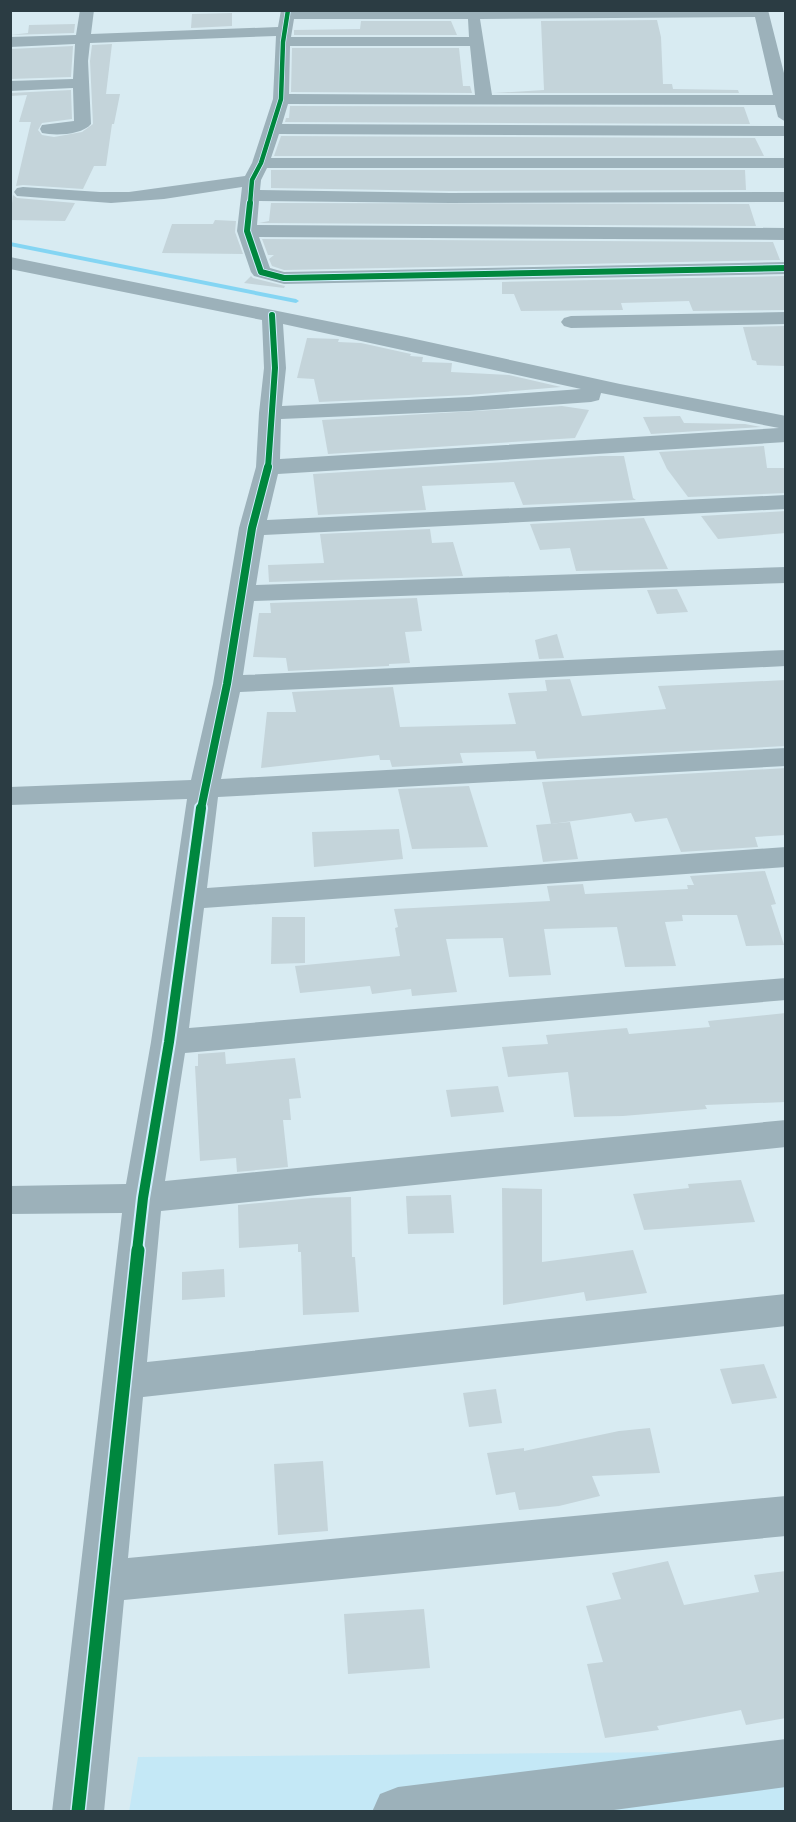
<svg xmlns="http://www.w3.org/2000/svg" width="796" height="1822" viewBox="0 0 796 1822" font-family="'Roboto Serif',serif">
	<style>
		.built { fill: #c4e8f6 }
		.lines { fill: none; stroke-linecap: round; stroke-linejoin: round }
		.stream { fill: #84d5f3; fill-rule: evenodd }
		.building { fill: #c4d4da }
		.minor { fill: #9cb1ba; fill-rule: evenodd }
		.cycleway-far4-casing { stroke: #ceeffd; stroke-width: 6 }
		.cycleway-far3-casing { stroke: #ceeffd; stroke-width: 8 }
		.cycleway-far2-casing { stroke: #ceeffd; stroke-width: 10 }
		.cycleway-far1-casing { stroke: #ceeffd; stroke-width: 14 }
		.cycleway-casing { stroke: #ceeffd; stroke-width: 16 }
		.cycleway-far4 { stroke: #00873e; stroke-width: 4.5 }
		.cycleway-far3 { stroke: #00873e; stroke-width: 6 }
		.cycleway-far2 { stroke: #00873e; stroke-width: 8 }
		.cycleway-far1 { stroke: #00873e; stroke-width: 10 }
		.cycleway { stroke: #00873e; stroke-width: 13 }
	</style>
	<rect width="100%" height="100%" fill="#d8ebf2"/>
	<polygon class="built" points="785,1751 785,1811 129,1812 138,1757"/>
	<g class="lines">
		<polygon class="stream" points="10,242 296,299 299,301 296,303 10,246"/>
	</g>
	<g class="building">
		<polygon points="232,13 232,26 191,28 192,14"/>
		<polygon points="657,20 661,37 663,84 672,84 673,89 738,90 739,93 494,93 544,90 541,21"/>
		<polygon points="361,21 451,21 457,35 294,35 294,30 360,29"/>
		<polygon points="75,24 74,33 10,35 28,33 29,25"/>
		<polygon points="112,44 106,94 120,94 114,124 112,124 106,166 94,166 83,189 23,185 16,186 31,122 19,122 27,95 10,96 10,93 71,90 72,119 42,123 38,130 42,135 54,137 82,132 93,124 90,61 92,45"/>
		<polygon points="73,46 71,77 10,79 10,49"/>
		<polygon points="292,48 459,48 463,86 470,86 472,93 291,92"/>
		<polygon points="290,106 744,107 750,124 285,122 286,118 289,118"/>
		<polygon points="281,136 755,138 764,156 274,156"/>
		<polygon points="271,170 745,170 746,190 450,191 271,188"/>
		<polygon points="13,195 17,198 75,203 65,221 10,220"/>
		<polygon points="271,203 749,204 756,226 259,223 269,221"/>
		<polygon points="215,220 236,221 235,232 243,254 162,253 172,224 213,224"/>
		<polygon points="262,239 773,242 780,260 284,270 272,266 269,259 274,255 268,255"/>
		<polygon points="251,276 253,278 285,286 284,288 244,283"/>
		<polygon points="786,276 786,310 693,311 689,301 621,303 623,310 521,311 514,294 502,294 502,282"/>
		<polygon points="786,326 786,366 757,365 756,361 752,360 743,327"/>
		<polygon points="307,338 339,339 338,342 361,343 411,354 410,356 423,357 422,362 452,363 451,372 509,375 561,387 469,395 319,402 314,379 297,378"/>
		<polygon points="562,406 589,410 575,438 328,454 322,420"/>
		<polygon points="680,416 684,423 745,424 761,427 651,434 643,417"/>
		<polygon points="764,446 767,468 786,468 786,493 688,497 667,469 659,452"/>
		<polygon points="600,456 624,456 633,498 636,500 523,505 514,482 422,486 426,510 318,515 313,474"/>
		<polygon points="786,511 786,533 718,539 701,516"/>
		<polygon points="644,518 668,569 576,571 570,548 540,550 530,524"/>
		<polygon points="430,529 432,543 453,542 463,576 269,582 268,565 324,563 320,534"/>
		<polygon points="677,589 688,612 657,614 647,590"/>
		<polygon points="417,598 422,631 405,632 410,663 389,664 389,666 288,671 286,658 253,657 259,613 271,613 270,603"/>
		<polygon points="557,634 564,658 539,659 535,640"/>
		<polygon points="570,679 582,716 666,709 658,686 786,680 786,746 537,759 535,751 460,753 463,763 392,767 390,760 380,760 379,755 261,768 267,712 296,712 292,692 393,687 400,727 516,724 508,693 547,691 545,680"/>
		<polygon points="786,768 786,835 755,837 758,847 681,852 667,818 635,822 631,813 551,824 542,782"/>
		<polygon points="469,786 488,847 412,849 398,789"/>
		<polygon points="570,822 578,859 543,862 536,825"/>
		<polygon points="399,829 403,859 314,867 312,832"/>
		<polygon points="765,871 776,904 771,905 784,945 746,946 737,915 682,915 683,921 665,922 676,966 625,967 617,927 544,929 551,975 509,977 503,938 446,939 457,992 412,996 411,989 372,994 370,986 300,993 295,966 400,956 395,928 398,927 394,909 550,901 547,886 583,884 585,894 688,889 687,885 694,885 690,876"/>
		<polygon points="272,917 305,917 305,963 271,964"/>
		<polygon points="786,1013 786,1102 705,1105 707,1109 623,1116 574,1117 568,1072 508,1077 502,1047 548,1044 546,1035 627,1028 629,1034 710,1027 708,1021"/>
		<polygon points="225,1052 226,1064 295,1058 301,1098 289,1099 291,1120 283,1120 288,1167 237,1172 236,1158 200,1161 195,1066 198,1066 198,1054"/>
		<polygon points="498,1086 504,1112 451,1117 446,1090"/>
		<polygon points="741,1180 755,1222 644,1230 633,1194 689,1188 688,1184"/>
		<polygon points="502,1188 542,1189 542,1262 633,1250 647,1293 586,1301 584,1292 503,1305"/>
		<polygon points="451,1195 454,1233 408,1234 406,1196"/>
		<polygon points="351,1197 352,1257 355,1257 359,1312 303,1315 301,1252 298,1252 298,1244 239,1248 238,1205 312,1198"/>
		<polygon points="224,1269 225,1297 182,1300 182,1272"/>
		<polygon points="764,1364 777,1398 732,1404 720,1369"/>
		<polygon points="496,1389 502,1423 469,1427 463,1393"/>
		<polygon points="650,1428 660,1473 592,1476 600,1496 559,1506 519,1510 515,1492 496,1495 487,1453 524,1448 524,1451 619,1431"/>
		<polygon points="323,1461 328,1531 278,1535 274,1464"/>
		<polygon points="668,1561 684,1605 759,1592 754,1575 786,1571 786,1718 746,1725 741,1710 657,1726 659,1730 605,1738 587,1664 603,1662 586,1606 621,1599 612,1573"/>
		<polygon points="424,1609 430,1668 348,1674 344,1614"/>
	</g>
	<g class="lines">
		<g class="minor">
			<path d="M80 10H94L91 34 278 27 281 10H768L786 81V122L778 117 775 105 288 104 282 124 786 126V136L279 134 271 158H786V168H267L261 180 260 190 450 193 786 192V202L450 203 259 201 257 225 786 228V240L259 237 270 268 284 272 786 262V274L284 284 254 276 251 272 237 231 242 187 164 199 111 203 17 196 14 192 17 188 23 187 100 192H129L245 176 252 163 273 99 276 36 90 43 88 61 91 124C82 135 55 136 42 133L40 129 42 125 74 121 73 88 10 91V81L73 79 75 44 10 47V37L76 35ZM755 17 773 95H492L480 19ZM294 19H468L469 37H291ZM290 46H470L475 95 289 94Z"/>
			<path d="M10 257 406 337 620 384 786 416V442L278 474 267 520 786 495V509L264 535 256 585 786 567V583L254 601 243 675 786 650V666L240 692 221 779 786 748V766L218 797 207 888 786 847V867L204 908 189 1028 786 978V1000L185 1053 165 1181 786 1120V1147L161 1211 147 1362 786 1294V1326L143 1397 128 1558 786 1496V1536L124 1600 104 1812H52L122 1213 10 1214V1186L126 1184 151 1042 187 799 10 805V787L191 780 213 684 239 528 256 467 259 413 264 368 262 320 10 269ZM283 324 581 389 469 397 282 406 286 368ZM601 393 779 428 280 459 281 419 469 411 591 402 599 400Z"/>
			<polygon points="786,312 786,324 571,328 564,326 561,322 564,318 571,316"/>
			<polygon points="786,1739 786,1787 599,1812 372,1812 380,1794 398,1787"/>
		</g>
		<defs>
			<polyline id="cycleway-far4" points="250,204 252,180 261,163 281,99 283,42 288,10"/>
			<g id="cycleway-far3">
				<polyline points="250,203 247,231 261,272 284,278 786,268"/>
				<polyline points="268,468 275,368 272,315"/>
			</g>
			<polyline id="cycleway-far2" points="201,809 227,684 252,528 268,467"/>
			<polyline id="cycleway-far1" points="137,1251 143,1198 169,1042 201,808"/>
			<polyline id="cycleway" points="78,1812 138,1250"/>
		</defs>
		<use href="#cycleway-far4" class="cycleway-far4-casing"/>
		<use href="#cycleway-far3" class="cycleway-far3-casing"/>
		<use href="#cycleway-far2" class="cycleway-far2-casing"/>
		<use href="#cycleway-far1" class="cycleway-far1-casing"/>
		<use href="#cycleway" class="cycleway-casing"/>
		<use href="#cycleway-far4" class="cycleway-far4"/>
		<use href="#cycleway-far3" class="cycleway-far3"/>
		<use href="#cycleway-far2" class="cycleway-far2"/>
		<use href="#cycleway-far1" class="cycleway-far1"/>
		<use href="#cycleway" class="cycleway"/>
	</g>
	<rect width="796" height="1822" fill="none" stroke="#2b3c43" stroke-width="24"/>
</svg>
